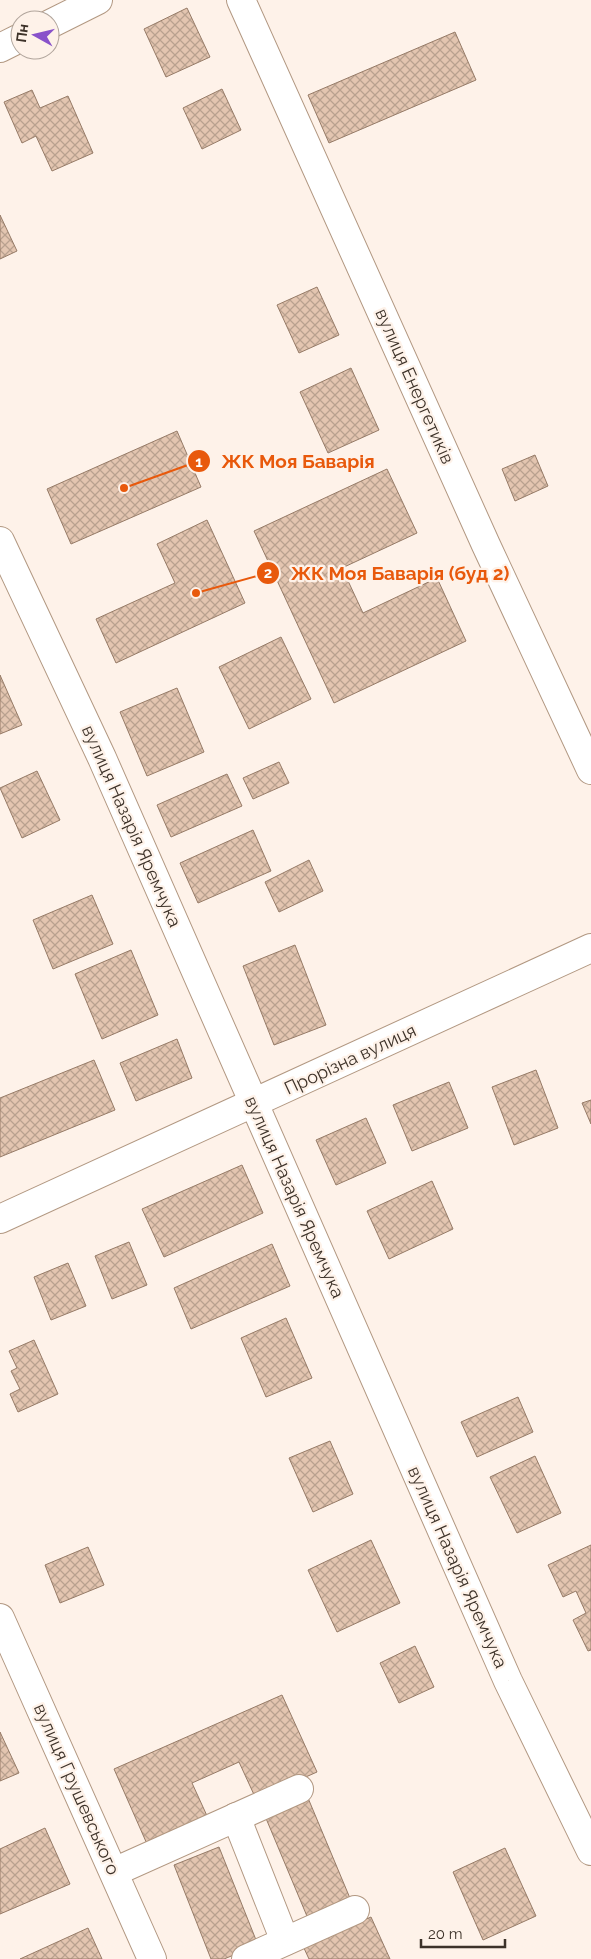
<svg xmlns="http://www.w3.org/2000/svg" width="591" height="1959" viewBox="0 0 591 1959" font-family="Raleway,sans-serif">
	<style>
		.building { fill: url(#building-cross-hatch); stroke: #967b67 }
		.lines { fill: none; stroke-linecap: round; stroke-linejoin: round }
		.minor-casing { stroke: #b29882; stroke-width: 30 }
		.minor { stroke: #fff; stroke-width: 28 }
		.labels { text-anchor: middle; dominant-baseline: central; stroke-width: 4.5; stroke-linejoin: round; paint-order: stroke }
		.street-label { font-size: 18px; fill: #3d3229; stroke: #fef2e9 }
		.leader { fill: none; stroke: #e8590c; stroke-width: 2 }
		.callout-dot { fill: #e8590c; stroke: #fef2e9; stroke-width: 2 }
		.mark-label { font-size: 15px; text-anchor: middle; font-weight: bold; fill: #fff }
		.callout-label { font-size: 19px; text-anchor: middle; font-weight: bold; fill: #e8590c; stroke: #fef2e9; stroke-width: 4.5; stroke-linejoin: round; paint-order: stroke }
	</style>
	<defs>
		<pattern id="building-cross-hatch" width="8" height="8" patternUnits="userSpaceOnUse" patternTransform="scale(1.25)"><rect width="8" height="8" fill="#e3c5b0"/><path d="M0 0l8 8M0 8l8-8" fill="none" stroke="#b9a18f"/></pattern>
	</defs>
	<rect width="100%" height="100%" fill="#fef2e9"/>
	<g class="building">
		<polygon points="187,8 210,57 166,77 144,29"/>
		<polygon points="455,32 476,80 329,143 308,95"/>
		<polygon points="222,89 241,130 202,149 183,108"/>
		<polygon points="32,90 40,108 68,96 93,153 52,171 36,136 22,143 4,102"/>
		<polygon points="0,215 17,251 0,259"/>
		<polygon points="317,287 339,335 299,353 277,305"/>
		<polygon points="351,368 379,430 328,453 300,392"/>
		<polygon points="177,431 201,487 71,544 47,489"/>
		<polygon points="535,455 548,486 515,501 502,469"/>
		<polygon points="387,469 417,533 342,568 363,613 437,578 466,641 334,703 254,531"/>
		<polygon points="207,520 245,603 116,663 96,619 175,583 157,544"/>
		<polygon points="281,637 311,699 249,729 219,667"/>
		<polygon points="0,675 22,725 0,734"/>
		<polygon points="177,688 204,752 147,776 120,712"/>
		<polygon points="279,762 289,783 253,799 243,778"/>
		<polygon points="37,771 60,820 22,838 0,788"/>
		<polygon points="227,774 242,806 171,837 157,805"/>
		<polygon points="253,830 271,871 198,903 180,863"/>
		<polygon points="309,860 323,891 279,912 265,882"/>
		<polygon points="92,895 113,944 53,969 33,920"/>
		<polygon points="295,945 326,1025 274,1045 243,966"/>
		<polygon points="131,950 158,1015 102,1039 75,974"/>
		<polygon points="177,1039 192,1078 136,1101 120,1063"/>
		<polygon points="94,1060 115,1110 0,1157 0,1098"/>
		<polygon points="536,1070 558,1128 514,1145 492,1087"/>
		<polygon points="449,1082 468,1128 412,1151 393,1105"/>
		<polygon points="591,1100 591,1124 582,1103"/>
		<polygon points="366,1118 386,1163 336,1185 316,1140"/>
		<polygon points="242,1165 263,1213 164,1257 142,1209"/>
		<polygon points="432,1181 453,1229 389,1259 367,1211"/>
		<polygon points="129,1242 147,1285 112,1299 95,1256"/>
		<polygon points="272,1244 290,1286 191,1329 174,1288"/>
		<polygon points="68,1263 86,1306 51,1320 34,1277"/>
		<polygon points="286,1318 312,1378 266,1397 241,1338"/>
		<polygon points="34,1340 58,1394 18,1412 10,1394 20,1389 11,1371 17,1368 9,1351"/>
		<polygon points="518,1397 533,1432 477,1457 461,1422"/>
		<polygon points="330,1441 353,1494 313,1512 289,1458"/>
		<polygon points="535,1456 561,1513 517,1533 490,1477"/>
		<polygon points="371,1540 400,1603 337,1632 308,1570"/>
		<polygon points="591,1545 591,1650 588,1651 573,1620 586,1613 576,1591 563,1597 548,1565"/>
		<polygon points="88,1547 104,1585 60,1603 45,1565"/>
		<polygon points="415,1646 434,1687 399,1703 380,1663"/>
		<polygon points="282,1695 317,1772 256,1799 239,1762 192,1783 208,1818 147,1844 114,1769"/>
		<polygon points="0,1732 19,1773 0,1781"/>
		<polygon points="308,1798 352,1903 309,1921 265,1816"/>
		<polygon points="45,1828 70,1884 0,1914 0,1849"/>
		<polygon points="219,1847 258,1945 224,1959 211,1959 174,1865"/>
		<polygon points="505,1848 536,1916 483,1940 453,1872"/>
		<polygon points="371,1917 390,1959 309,1959 303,1946"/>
		<polygon points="88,1928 102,1959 20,1959"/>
	</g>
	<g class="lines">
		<defs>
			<g id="minor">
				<polyline points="241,0 486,545 591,770"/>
				<polyline points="50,24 98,0"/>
				<polyline points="0,48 20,38"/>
				<polyline points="0,541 102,758 508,1681 591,1851"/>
				<polyline points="0,1219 591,948"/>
				<polyline points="0,1618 152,1959"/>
				<polyline points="236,1817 285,1941"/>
				<polyline points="114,1872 299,1789"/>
				<polyline points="246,1959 355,1910"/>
			</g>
		</defs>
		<use href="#minor" class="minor-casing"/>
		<use href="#minor" class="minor"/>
	</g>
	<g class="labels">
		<g class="street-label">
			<text transform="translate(415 386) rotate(66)">вулиця Енергетиків</text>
			<text transform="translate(132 826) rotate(66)">вулиця Назарія Яремчука</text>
			<text transform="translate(350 1059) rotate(-25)">Прорізна вулиця</text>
			<text transform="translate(295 1197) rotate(66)">вулиця Назарія Яремчука</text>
			<text transform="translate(458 1567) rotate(66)">вулиця Назарія Яремчука</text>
			<text transform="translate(77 1789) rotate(66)">вулиця Грушевського</text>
		</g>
	</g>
	<path class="leader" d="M124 488L199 461M196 593L268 573"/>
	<g class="callout-dot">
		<circle cx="124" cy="488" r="5"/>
		<circle cx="196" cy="593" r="5"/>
		<circle cx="199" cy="461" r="12"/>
		<circle cx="268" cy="573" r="12"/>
	</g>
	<g class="mark-label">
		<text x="199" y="467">1</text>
		<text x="268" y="578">2</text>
	</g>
	<g class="callout-label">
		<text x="298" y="468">ЖК Моя Баварія</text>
		<text x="400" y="580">ЖК Моя Баварія (буд 2)</text>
	</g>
	<g transform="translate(35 35) rotate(278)"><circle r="24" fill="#fef2e9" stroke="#b1a59c"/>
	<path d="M0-4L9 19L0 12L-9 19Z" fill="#8952ca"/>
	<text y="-8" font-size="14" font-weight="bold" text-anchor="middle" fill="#3d3229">Пн</text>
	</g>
	<path d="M421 1939v8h84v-8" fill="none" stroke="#3d3229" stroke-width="2.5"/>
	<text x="428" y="1939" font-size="15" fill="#3d3229" stroke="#fef2e9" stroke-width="4" paint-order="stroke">20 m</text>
</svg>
